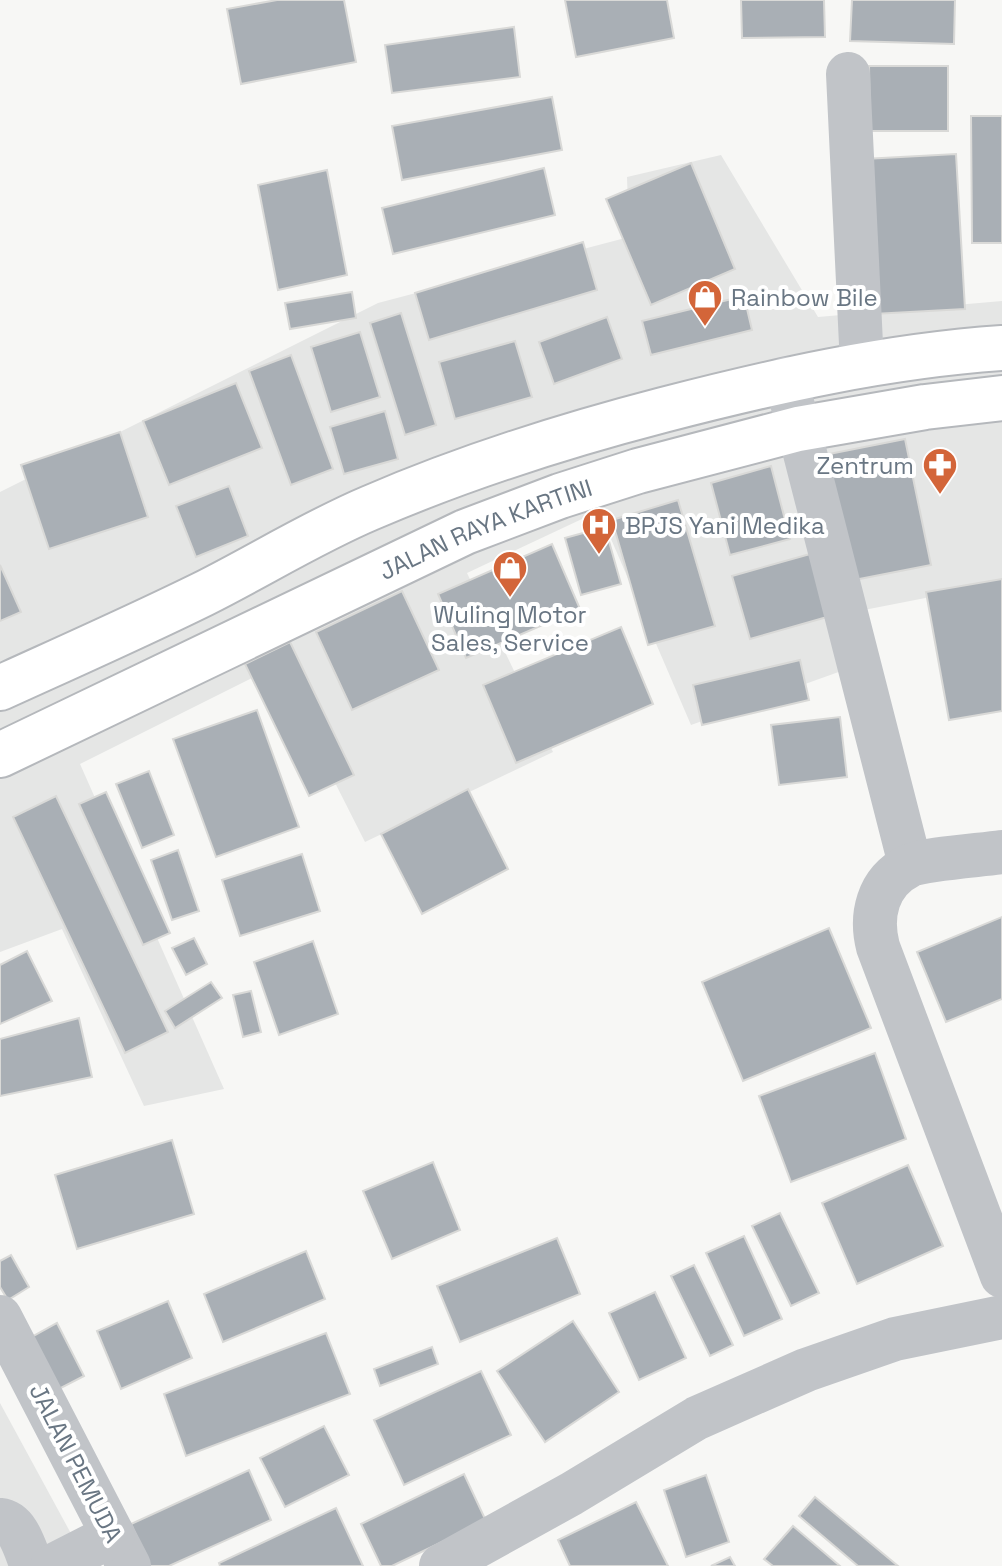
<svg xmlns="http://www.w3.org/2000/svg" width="1002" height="1566" viewBox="0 0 1002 1566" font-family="'Space Grotesk',sans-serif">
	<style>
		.built { fill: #e5e6e5 }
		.building { fill: #a9afb5; stroke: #d9d9d7; stroke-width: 2 }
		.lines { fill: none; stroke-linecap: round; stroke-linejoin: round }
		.major-casing { stroke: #b5b8bc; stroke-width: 48 }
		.minor { stroke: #c1c4c8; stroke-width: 44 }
		.major { stroke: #fff; stroke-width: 44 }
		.labels { text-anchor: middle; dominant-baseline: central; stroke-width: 8; stroke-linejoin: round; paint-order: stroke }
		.poi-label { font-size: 24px; fill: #697683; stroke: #fff; text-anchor: start }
		.street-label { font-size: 24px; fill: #697683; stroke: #fff }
	</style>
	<rect width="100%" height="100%" fill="#f7f7f5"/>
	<g class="built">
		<polygon points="721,155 818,317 1002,301 1002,583 864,610 872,660 691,725 599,511 467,573 553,752 365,842 276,666 80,764 224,1089 144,1106 62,929 0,952 0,492 378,303 629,237 627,177"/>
		<polygon points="0,1403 81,1552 88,1566 0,1566"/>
	</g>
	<g class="building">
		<polygon points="277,0 344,0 356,62 241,84 227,9"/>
		<polygon points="565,0 667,0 674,38 576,57"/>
		<polygon points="741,0 824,0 825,37 742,38"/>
		<polygon points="852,0 955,0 954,44 850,41"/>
		<polygon points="514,27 520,77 392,93 385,45"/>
		<polygon points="869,66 948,66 948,131 870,131"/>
		<polygon points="552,97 562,150 402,180 392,126"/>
		<polygon points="971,116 1002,116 1002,243 972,243"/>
		<polygon points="956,154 965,309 873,314 864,159"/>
		<polygon points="691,163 735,269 651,305 606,199"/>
		<polygon points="544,168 555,215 393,254 382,208"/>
		<polygon points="327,170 347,275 278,290 258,185"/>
		<polygon points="583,242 597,290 429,340 415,293"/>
		<polygon points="352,292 356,318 290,329 285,303"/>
		<polygon points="744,296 752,330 651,355 642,321"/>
		<polygon points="401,313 436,425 405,435 370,323"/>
		<polygon points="607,317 622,359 554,384 539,342"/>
		<polygon points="360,332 380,397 331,412 311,347"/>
		<polygon points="515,341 532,397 455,419 439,362"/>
		<polygon points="291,355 333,469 291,485 249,371"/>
		<polygon points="236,383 262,448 169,485 143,421"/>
		<polygon points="385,411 398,459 344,474 330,427"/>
		<polygon points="120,432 148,517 49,549 21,465"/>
		<polygon points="905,439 931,565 844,582 819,456"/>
		<polygon points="771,466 790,539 730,555 711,483"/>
		<polygon points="229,486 248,536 196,557 176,506"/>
		<polygon points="678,500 715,626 648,645 612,520"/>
		<polygon points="605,527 621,584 581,595 565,538"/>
		<polygon points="552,544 580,609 466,658 438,594"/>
		<polygon points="810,554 827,617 750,639 732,576"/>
		<polygon points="0,565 21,612 0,621"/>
		<polygon points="1002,579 1002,711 949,720 926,592"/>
		<polygon points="402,591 439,670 352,710 316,632"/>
		<polygon points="621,627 653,704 516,763 483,685"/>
		<polygon points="290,642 354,775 309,796 245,664"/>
		<polygon points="800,660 809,700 702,725 693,685"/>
		<polygon points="257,710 299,827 216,857 173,739"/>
		<polygon points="840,717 847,777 779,785 771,725"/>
		<polygon points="149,771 174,835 142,848 116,784"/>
		<polygon points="468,789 508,869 422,914 381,834"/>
		<polygon points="106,792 170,933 143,945 79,804"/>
		<polygon points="56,796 168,1032 125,1053 13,817"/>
		<polygon points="178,850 199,911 172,920 151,860"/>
		<polygon points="302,854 320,911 240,936 222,880"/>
		<polygon points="1002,917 1002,999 946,1022 917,952"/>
		<polygon points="829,928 871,1028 743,1081 702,982"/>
		<polygon points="194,938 207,964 186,975 172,948"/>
		<polygon points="313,941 338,1014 279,1035 254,962"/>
		<polygon points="27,951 52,1001 0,1024 0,965"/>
		<polygon points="211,982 222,998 175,1028 165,1011"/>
		<polygon points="251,991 261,1032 243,1037 233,995"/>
		<polygon points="79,1018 92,1077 0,1096 0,1039"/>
		<polygon points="875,1053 906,1139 791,1182 759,1096"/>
		<polygon points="172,1140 194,1214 77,1249 55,1175"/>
		<polygon points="433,1162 460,1230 392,1259 363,1191"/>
		<polygon points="908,1165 943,1246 857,1284 822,1203"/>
		<polygon points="780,1213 819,1293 791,1306 752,1226"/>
		<polygon points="744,1236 782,1319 744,1336 706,1253"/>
		<polygon points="557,1238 580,1294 460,1342 437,1286"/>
		<polygon points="306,1251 325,1299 223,1342 204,1294"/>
		<polygon points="11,1255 29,1287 8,1300 0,1287 0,1261"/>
		<polygon points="694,1265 733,1345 710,1356 671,1276"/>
		<polygon points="655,1292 686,1358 639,1380 609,1313"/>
		<polygon points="168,1301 192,1358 121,1389 97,1331"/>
		<polygon points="573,1321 619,1392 545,1442 497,1371"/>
		<polygon points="57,1323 84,1376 57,1390 30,1338"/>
		<polygon points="326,1333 350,1394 186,1456 164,1394"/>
		<polygon points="432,1347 438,1364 380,1386 374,1369"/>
		<polygon points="481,1371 511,1435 404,1485 374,1420"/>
		<polygon points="324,1426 349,1475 285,1507 260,1458"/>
		<polygon points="249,1470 271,1520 169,1566 150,1566 131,1524"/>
		<polygon points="464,1474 486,1521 392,1566 381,1566 361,1524"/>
		<polygon points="706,1475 729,1542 686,1557 664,1490"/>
		<polygon points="815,1497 898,1566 858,1566 799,1516"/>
		<polygon points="636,1502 668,1566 570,1566 558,1540"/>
		<polygon points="336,1508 363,1566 220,1566 219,1563"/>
		<polygon points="793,1526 840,1566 773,1566 764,1559"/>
		<polygon points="730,1557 735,1566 711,1566"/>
	</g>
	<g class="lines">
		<defs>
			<g id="major">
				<path d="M0 688C68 657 136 627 203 594 259 566 313 532 370 508 465 467 563 436 663 410 775 381 886 356 1002 348"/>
				<path id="s1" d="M0 755 465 532 560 496 638 471 798 429 925 407 1002 398"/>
			</g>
		</defs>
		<use href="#major" class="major-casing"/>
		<g class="minor">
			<polyline points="848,74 862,365"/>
			<polyline points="786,379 910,864"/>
			<path d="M1002 852C983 855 922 859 909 866 877 882 870 916 878 947L1002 1276"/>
			<polyline points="0,1317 129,1566"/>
			<path d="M0 1520C19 1522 25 1550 32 1566"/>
			<polyline points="52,1566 113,1535"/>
			<polyline points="441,1566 571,1494 697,1418 806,1370 895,1339 1002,1317"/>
		</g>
		<use href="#major" class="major"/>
	</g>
	<defs>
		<symbol id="shop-pin" viewBox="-11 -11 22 30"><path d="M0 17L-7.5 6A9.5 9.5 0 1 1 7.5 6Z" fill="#d36539" stroke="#fff"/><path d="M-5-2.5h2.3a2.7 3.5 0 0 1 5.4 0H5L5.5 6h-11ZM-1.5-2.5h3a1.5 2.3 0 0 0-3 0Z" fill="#fff"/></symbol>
		<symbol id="pharmacy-pin" viewBox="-11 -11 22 30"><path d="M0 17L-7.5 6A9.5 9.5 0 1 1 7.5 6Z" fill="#d36539" stroke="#fff"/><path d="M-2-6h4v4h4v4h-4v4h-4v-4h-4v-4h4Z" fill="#fff"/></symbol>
		<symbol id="hospital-pin" viewBox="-11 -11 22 30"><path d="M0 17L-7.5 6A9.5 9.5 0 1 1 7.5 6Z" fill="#d36539" stroke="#fff"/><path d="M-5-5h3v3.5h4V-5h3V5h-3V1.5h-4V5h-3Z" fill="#fff"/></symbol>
	</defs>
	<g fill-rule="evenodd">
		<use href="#shop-pin" x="685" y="277" width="40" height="54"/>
		<use href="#pharmacy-pin" x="920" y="445" width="40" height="54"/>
		<use href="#hospital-pin" x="579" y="505" width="40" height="54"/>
		<use href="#shop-pin" x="490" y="548" width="40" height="54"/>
	</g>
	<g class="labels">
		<g class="poi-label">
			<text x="731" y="297">Rainbow Bile</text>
			<text x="914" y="465" text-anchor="end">Zentrum</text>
			<text x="625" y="525">BPJS Yani Medika</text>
			<text x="510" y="614" text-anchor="middle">Wuling Motor<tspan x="510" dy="28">Sales, Service</tspan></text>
		</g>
		<g class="street-label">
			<text stroke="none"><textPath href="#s1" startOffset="536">JALAN RAYA KARTINI</textPath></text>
			<text transform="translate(76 1463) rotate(63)">JALAN PEMUDA</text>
		</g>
	</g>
</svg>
